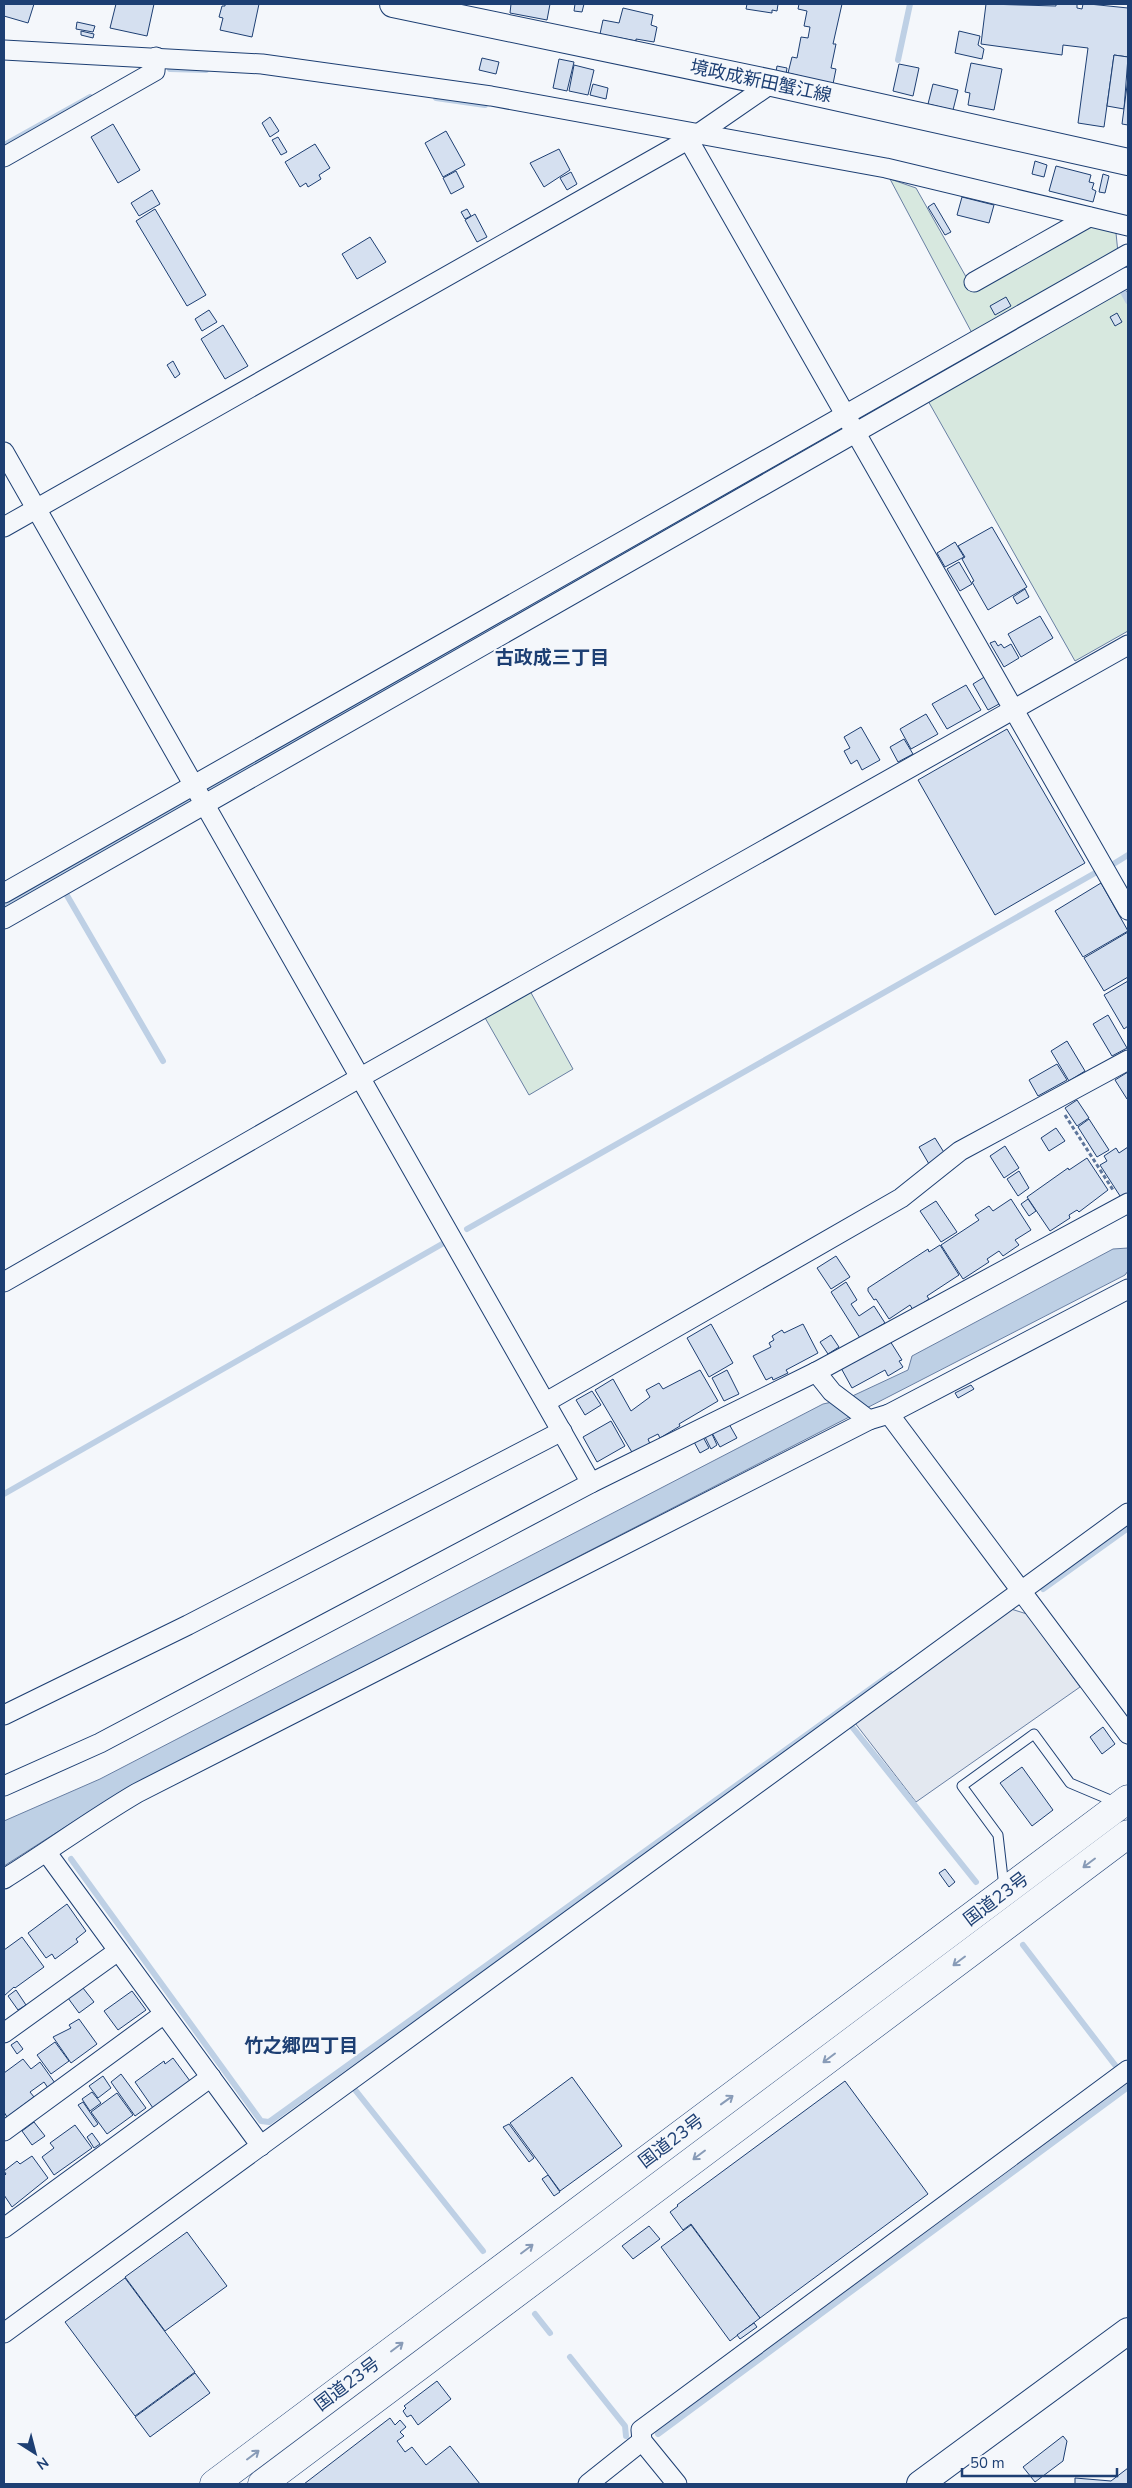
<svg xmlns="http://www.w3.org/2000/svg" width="1132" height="2488" viewBox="0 0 1132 2488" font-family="'Nunito Sans','Noto Sans JP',sans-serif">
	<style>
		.green { fill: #d7e8df; stroke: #687fa3 }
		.parking { fill: #e3e8f0; stroke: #687fa3 }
		.water { fill: #bed0e5; stroke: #687fa3 }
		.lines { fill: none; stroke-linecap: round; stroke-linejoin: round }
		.stream { stroke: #bed0e5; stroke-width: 6 }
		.building { fill: #d5e0f0; stroke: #1d3f73 }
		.lane-casing { stroke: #1d3f73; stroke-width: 11 }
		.street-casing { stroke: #1d3f73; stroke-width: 21 }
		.secondary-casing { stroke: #1d3f73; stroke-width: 28 }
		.highway-casing { stroke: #1d3f73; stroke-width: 29 }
		.path { stroke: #5e769c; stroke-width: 3; stroke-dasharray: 4 2.5; stroke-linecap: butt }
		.lane { stroke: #f4f7fb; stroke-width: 9 }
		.street { stroke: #f4f7fb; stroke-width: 19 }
		.secondary { stroke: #f4f7fb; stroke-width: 26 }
		.highway { stroke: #f4f7fb; stroke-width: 28 }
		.oneway { stroke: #889bb7 }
		.labels { text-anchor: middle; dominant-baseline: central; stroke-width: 4; stroke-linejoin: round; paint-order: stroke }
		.street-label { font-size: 18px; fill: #1d3f73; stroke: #f4f7fb }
		.neighbourhood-label { font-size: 19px; font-weight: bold; fill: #1d3f73; stroke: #f4f7fb }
	</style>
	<rect width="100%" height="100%" fill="#f4f7fb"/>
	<g class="green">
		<polygon points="890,179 916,188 974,291 1089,225 1116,233 1118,253 973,335"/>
		<polygon points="1123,286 1128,294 1128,631 1075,661 927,399"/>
		<polygon points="530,991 573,1069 529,1095 484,1016"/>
	</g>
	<polygon class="parking" points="1011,1609 1027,1614 1080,1687 916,1802 855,1723"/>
	<polygon class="water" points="1128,1248 1128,1271 1125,1275 117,1794 4,1866 4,1821 100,1779 823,1404 846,1399 908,1370 912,1356 1113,1249"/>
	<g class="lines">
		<g class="stream">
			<polyline points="898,60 910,4"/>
			<polyline points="170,69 206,70"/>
			<polyline points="436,98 485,105"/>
			<polyline points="4,145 90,97"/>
			<polyline points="1121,288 1128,301"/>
			<polyline points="865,414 1029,323"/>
			<polyline points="209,788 786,459"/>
			<polyline points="1115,863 1128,855"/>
			<polyline points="65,892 163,1061"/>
			<polyline points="4,906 191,799"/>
			<polyline points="467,1229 1095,873"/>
			<polyline points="4,1494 442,1244"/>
			<polyline points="1043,1589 1128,1528"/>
			<polyline points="853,1728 976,1882"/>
			<polyline points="71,1859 261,2121 269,2122 891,1674"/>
			<polyline points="1023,1945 1115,2065"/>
			<polyline points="356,2091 483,2251"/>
			<polyline points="535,2314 550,2333"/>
			<polyline points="570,2357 625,2426 626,2436"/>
			<polyline points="658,2434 1128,2087"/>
		</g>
	</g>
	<g class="building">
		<polygon points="4,4 34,4 28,23 4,16"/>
		<polygon points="116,4 154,4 147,36 110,28"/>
		<polygon points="225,4 259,4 252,37 220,30 223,18 219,17 222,6 225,6"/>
		<polygon points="511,4 550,4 547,20 510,13"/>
		<polygon points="575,4 584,4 582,12 574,11"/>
		<polygon points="747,4 778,4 777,11 772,10 772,13 746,9"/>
		<polygon points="799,4 842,4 833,44 836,44 831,68 836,69 833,84 788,73 792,57 797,58 801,37 808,38 810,27 804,26 807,11 798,9"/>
		<polygon points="986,4 1056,6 1056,4 1077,4 1077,8 1082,9 1083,4 1089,4 1128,8 1128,57 1114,55 1104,127 1078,123 1088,48 1063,45 1062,55 981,44"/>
		<polygon points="623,8 653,15 651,25 657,27 654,42 636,39 636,41 600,34 603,20 619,23"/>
		<polygon points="77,22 95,26 93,32 76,29"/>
		<polygon points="81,31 94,34 93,38 81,35"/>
		<polygon points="959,31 980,36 978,45 984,49 982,59 955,53"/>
		<polygon points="1114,55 1128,57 1124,109 1107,106"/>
		<polygon points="482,58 499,62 496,74 479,70"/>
		<polygon points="559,59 574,62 567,91 553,88"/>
		<polygon points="971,63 1002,69 994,110 968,105 970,93 965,92"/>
		<polygon points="899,64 919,68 913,96 893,91"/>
		<polygon points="574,65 594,70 588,95 569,91"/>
		<polygon points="777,66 787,68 786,74 776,72"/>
		<polygon points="1128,78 1128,125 1122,124"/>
		<polygon points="593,84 608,88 606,99 590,95"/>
		<polygon points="933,84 958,90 953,110 928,104"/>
		<polygon points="270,117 279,131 270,137 262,123"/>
		<polygon points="113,124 140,170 118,183 91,137"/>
		<polygon points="446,131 465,165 443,177 425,143"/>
		<polygon points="278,137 287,152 281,155 272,140"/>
		<polygon points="315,144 330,168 319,175 321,179 308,187 306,183 300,187 285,162"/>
		<polygon points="559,149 570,170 544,187 530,163"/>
		<polygon points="1035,161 1047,165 1044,177 1032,174"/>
		<polygon points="1056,166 1091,175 1089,182 1094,183 1092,189 1096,191 1093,202 1049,191"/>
		<polygon points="456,171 464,187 451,194 443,178"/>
		<polygon points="571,172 577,184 567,190 560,178"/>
		<polygon points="1103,174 1109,176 1105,193 1099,192"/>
		<polygon points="152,190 160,204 139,216 131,203"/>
		<polygon points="962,197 994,205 989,223 957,215"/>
		<polygon points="934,203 951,232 945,235 928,207"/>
		<polygon points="155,209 206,295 187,306 136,221"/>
		<polygon points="467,209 471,216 465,219 461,212"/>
		<polygon points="475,214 487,237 477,242 465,220"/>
		<polygon points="370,237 386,262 357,279 342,254"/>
		<polygon points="1006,297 1011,306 995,315 990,306"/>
		<polygon points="209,310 217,322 202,331 195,319"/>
		<polygon points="1117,313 1122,322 1115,326 1110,317"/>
		<polygon points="223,325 248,366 225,379 201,339"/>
		<polygon points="173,361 180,374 175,378 167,365"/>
		<polygon points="992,527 1027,587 988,610 972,582 974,581 962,559 965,557 958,546"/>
		<polygon points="955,542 964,557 945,567 937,553"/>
		<polygon points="959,562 972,584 960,591 947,569"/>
		<polygon points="1025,589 1029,597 1017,604 1013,597"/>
		<polygon points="1040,616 1053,638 1021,657 1008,634"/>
		<polygon points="995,641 998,646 1001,644 1004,648 1011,644 1019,658 1004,667 990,643"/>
		<polygon points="986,676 1000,700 999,704 988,710 973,684"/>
		<polygon points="966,685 981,710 947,729 932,704"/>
		<polygon points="926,714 938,734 911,749 900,729"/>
		<polygon points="861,727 880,760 862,770 857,760 851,764 844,751 850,748 844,737"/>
		<polygon points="1007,729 1085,863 995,915 918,780"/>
		<polygon points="904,739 913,754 898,762 890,747"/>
		<polygon points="1101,883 1128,931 1083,957 1055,911"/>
		<polygon points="1128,932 1128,977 1104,991 1084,958"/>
		<polygon points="1128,981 1128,1026 1124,1029 1104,995"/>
		<polygon points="1108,1015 1127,1048 1112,1056 1093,1024"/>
		<polygon points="1067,1041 1085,1071 1069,1081 1051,1051"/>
		<polygon points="1057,1064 1067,1080 1038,1096 1029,1080"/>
		<polygon points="1128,1072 1128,1098 1127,1099 1115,1080"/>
		<polygon points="1077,1100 1089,1118 1077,1126 1065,1108"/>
		<polygon points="1089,1119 1109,1150 1097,1157 1078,1127"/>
		<polygon points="1056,1128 1065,1141 1049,1151 1041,1138"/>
		<polygon points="935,1138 945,1154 929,1164 919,1147"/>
		<polygon points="1005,1146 1019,1168 1004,1178 990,1156"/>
		<polygon points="1128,1147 1128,1195 1122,1199 1100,1165 1107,1161 1104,1156 1116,1148 1119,1153"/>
		<polygon points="1087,1158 1108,1190 1079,1212 1077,1210 1069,1215 1070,1218 1050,1231 1027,1197 1068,1168 1069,1170"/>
		<polygon points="1019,1171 1029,1188 1018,1196 1007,1179"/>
		<polygon points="1011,1199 1031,1230 1015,1240 1019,1245 1003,1256 999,1251 987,1259 989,1262 963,1279 941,1245 979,1220 975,1215 989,1206 993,1211"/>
		<polygon points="1028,1199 1036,1211 1029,1216 1021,1204"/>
		<polygon points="936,1201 957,1232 941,1242 920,1211"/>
		<polygon points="940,1245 959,1275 927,1296 929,1299 913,1310 910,1305 889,1319 876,1299 874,1300 868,1291 868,1288 928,1249 929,1252"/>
		<polygon points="836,1256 850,1277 831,1289 817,1268"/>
		<polygon points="846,1282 857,1300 851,1304 859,1316 874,1306 885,1323 860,1338 831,1292"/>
		<polygon points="711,1324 733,1363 709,1377 687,1338"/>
		<polygon points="803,1324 818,1353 786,1370 788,1373 773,1380 772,1377 766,1380 753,1356 771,1347 769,1343 774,1340 772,1336 782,1330 784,1333"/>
		<polygon points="831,1335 839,1347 828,1354 820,1342"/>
		<polygon points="890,1341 902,1360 899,1361 903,1367 888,1376 885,1370 852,1388 841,1368"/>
		<polygon points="700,1370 718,1401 679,1424 680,1426 660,1438 658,1434 648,1439 650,1444 633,1454 595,1390 613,1379 631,1411 650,1397 646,1390 659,1383 663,1389"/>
		<polygon points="727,1370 739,1394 724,1401 712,1378"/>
		<polygon points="971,1385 974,1389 958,1398 955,1393"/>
		<polygon points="592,1391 601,1405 585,1415 576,1400"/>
		<polygon points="611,1421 625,1446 597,1462 583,1437"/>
		<polygon points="729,1424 737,1438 720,1447 712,1433"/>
		<polygon points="712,1434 717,1445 711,1449 705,1437"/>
		<polygon points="703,1437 709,1448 700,1453 694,1442"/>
		<polygon points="1103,1727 1115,1744 1102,1754 1090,1737"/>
		<polygon points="1022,1767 1053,1810 1032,1826 1000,1783"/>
		<polygon points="945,1869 955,1882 949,1887 939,1873"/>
		<polygon points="67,1904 86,1931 76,1939 78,1942 55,1959 52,1954 46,1958 28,1933"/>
		<polygon points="22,1937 44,1967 15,1988 14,1987 4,1996 4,1950"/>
		<polygon points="83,1988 94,2002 79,2013 68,1998"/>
		<polygon points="16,1990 26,2005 18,2010 8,1996"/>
		<polygon points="132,1991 146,2010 118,2030 104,2011"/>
		<polygon points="79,2019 97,2044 71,2063 53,2037 71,2028 69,2025"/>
		<polygon points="17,2041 23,2049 17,2054 11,2045"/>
		<polygon points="55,2042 69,2061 51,2074 37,2055"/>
		<polygon points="173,2058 190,2081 153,2108 135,2082 164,2061 165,2064"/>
		<polygon points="23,2059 31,2069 40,2062 55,2083 48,2088 44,2082 30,2092 34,2097 7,2117 4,2112 4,2073"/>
		<polygon points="121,2074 146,2108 135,2116 111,2082"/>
		<polygon points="103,2076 111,2088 98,2098 89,2086"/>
		<polygon points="572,2077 622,2146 560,2191 510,2123"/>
		<polygon points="845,2081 928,2194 760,2318 691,2224 683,2230 670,2212 678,2206 677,2205"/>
		<polygon points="92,2092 101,2103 90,2111 82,2099"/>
		<polygon points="117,2093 133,2115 107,2134 91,2112"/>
		<polygon points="83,2102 98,2124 94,2127 78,2105"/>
		<polygon points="34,2122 45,2136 32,2145 22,2131"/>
		<polygon points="509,2124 534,2158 529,2162 503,2127"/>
		<polygon points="75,2125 92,2148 54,2175 42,2157 54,2148 50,2143"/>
		<polygon points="92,2133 100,2144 94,2148 87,2137"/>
		<polygon points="32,2156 48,2178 12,2207 4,2195 4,2176 6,2174 4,2171 17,2161 20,2164"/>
		<polygon points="548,2175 560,2192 554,2196 542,2179"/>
		<polygon points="691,2225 760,2318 730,2341 661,2247"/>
		<polygon points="649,2226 660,2239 633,2259 622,2246"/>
		<polygon points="187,2232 227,2286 165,2331 125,2277"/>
		<polygon points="125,2278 195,2372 135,2416 65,2322"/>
		<polygon points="754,2323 757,2327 740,2339 737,2335"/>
		<polygon points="195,2373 210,2393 150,2437 135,2417"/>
		<polygon points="437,2381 451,2399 418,2425 411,2415 407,2417 403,2411 406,2408 404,2406"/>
		<polygon points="390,2418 395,2425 400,2420 406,2427 400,2432 404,2436 397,2441 405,2452 412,2447 426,2465 450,2446 480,2484 304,2484"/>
		<polygon points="1063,2436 1067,2441 1063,2461 1035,2482 1023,2467"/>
		<polygon points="1128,2468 1128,2484 1075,2484 1075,2478 1111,2481"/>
	</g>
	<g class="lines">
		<defs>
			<polyline id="lane" points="1004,1887 998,1835 962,1786 1034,1734 1070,1783 1115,1802"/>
			<g id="street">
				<polyline points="4,50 262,64 491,96 886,168 1128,226"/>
				<polyline points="688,139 1128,910"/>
				<polyline points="4,157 155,71 156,57"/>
				<polyline points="974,282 1089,217"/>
				<polyline points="4,452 591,1483"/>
				<polyline points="4,527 698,134 772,83"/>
				<polyline points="4,893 1128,254"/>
				<polyline points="4,919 1128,277"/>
				<polyline points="4,1282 361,1077 1128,645"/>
				<polyline points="816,1372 832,1392 869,1420 889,1414 1128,1734"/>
				<polyline points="546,1402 901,1198 960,1151 1128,1060"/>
				<polyline points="889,1414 1128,1289"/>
				<polyline points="4,1715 188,1625 562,1431"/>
				<polyline points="4,1786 100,1743 591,1483 816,1372 1128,1203"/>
				<polyline points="47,1853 261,2146"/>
				<path d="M4 1879C49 1851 91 1820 137 1793L869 1420"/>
				<polyline points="4,2033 118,1951"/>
				<polyline points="4,2131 164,2014"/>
				<polyline points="4,2228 211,2077"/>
				<polyline points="4,2333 1128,1513"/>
				<polyline points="588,2484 642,2441"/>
				<polyline points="677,2484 642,2441 641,2430 1128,2070"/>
			</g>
			<g id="secondary">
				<polyline points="393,4 772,83 1128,162"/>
				<polyline points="920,2484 1128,2331"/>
			</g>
			<g id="highway">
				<polyline points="214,2484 1128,1799"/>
				<polyline points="262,2484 1128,1834"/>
			</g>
		</defs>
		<use href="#lane" class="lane-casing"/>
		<use href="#street" class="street-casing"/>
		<use href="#secondary" class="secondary-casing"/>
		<use href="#highway" class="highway-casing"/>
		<polyline class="path" points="1065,1115 1113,1190"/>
		<use href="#lane" class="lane"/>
		<use href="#street" class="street"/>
		<use href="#secondary" class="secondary"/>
		<use href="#highway" class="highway"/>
	</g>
	<defs><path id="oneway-shaft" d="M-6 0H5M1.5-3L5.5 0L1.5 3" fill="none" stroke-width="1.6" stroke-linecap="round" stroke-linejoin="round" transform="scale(1.25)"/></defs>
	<g class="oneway">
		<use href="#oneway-shaft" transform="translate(1089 1863) rotate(143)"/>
		<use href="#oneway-shaft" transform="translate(959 1961) rotate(143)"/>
		<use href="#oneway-shaft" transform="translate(829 2058) rotate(143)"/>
		<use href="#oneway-shaft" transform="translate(727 2100) rotate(-36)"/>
		<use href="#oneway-shaft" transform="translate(699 2155) rotate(143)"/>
		<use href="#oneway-shaft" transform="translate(527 2249) rotate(-37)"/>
		<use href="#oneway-shaft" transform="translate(397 2347) rotate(-37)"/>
		<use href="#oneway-shaft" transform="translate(253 2455) rotate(-37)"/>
	</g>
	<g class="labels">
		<g class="street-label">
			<text transform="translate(761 81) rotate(12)">境政成新田蟹江線</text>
			<text transform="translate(996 1899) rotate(-37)">国道23号</text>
			<text transform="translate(671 2141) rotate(-37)">国道23号</text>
			<text transform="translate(347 2384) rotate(-37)">国道23号</text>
		</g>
		<g class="neighbourhood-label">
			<text x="552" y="658">古政成三丁目</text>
			<text x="301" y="2046">竹之郷四丁目</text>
		</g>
	</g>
	<rect width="1132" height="2488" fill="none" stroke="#1d3f73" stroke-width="10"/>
	<g transform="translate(35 2453) rotate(144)" stroke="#f4f7fb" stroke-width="4" paint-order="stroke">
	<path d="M0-4L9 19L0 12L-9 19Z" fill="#1d3f73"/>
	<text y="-8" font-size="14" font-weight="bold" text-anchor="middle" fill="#1d3f73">N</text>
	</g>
	<path d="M962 2468v8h155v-8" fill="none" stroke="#1d3f73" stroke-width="2.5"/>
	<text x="970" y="2468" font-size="15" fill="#1d3f73" stroke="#f4f7fb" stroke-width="4" paint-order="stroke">50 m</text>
</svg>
